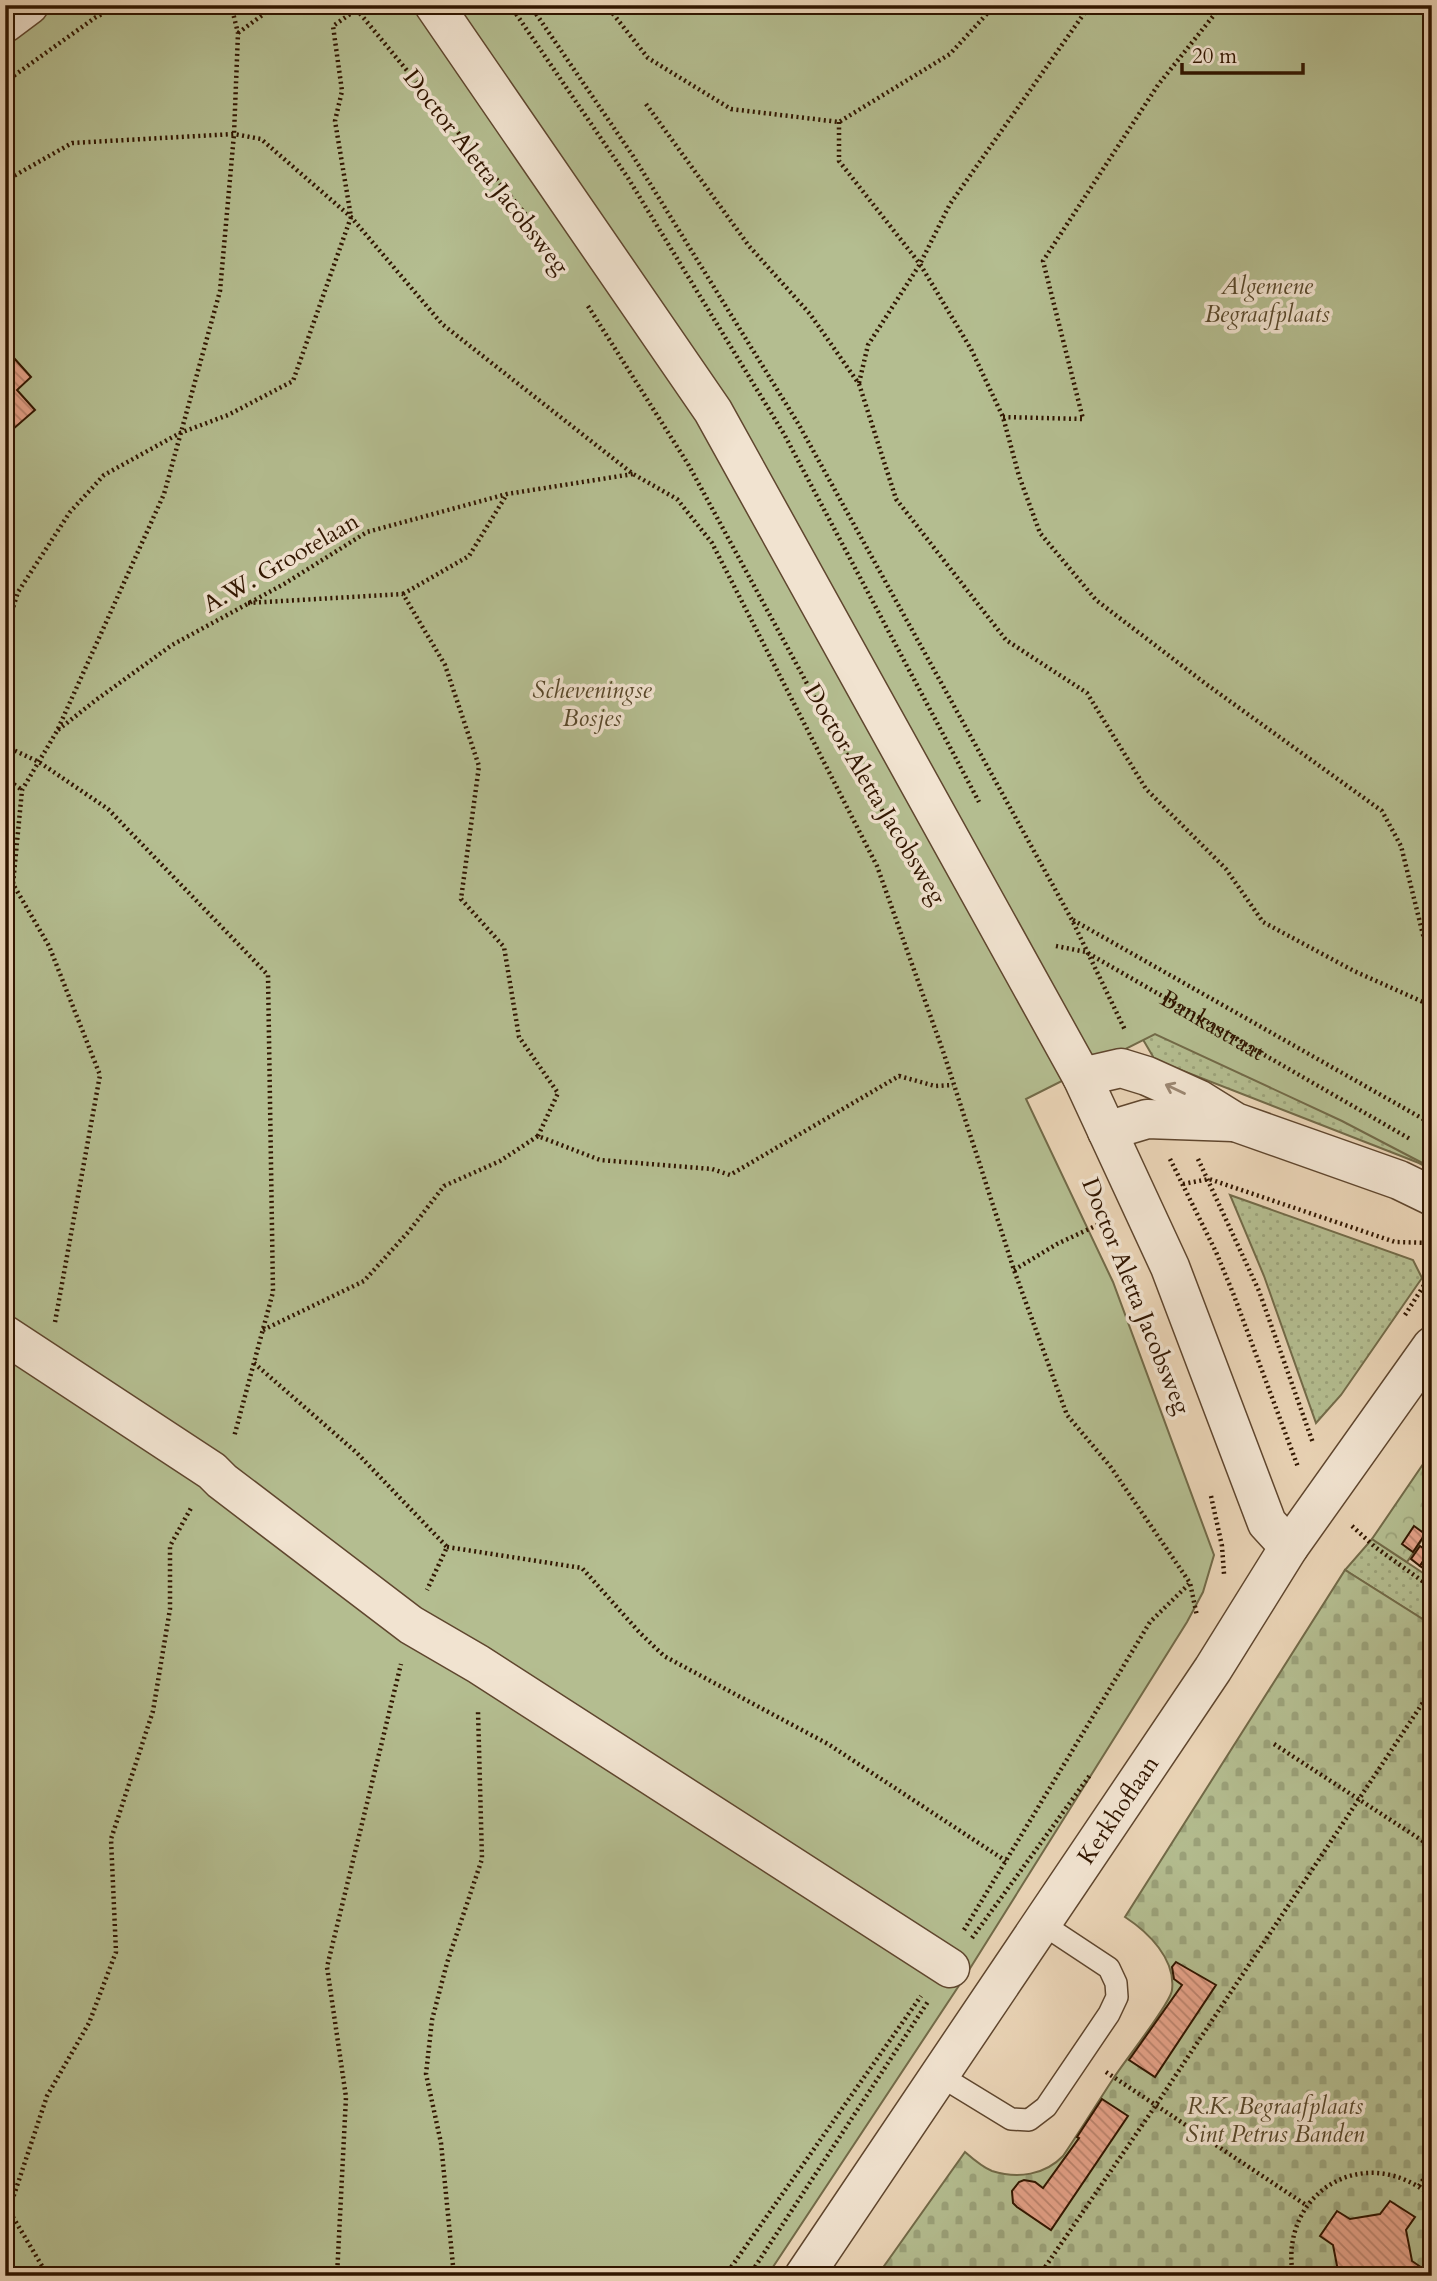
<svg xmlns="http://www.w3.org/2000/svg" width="1437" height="2281" viewBox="0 0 1437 2281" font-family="Cardo,serif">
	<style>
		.grass { fill: url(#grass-dots); stroke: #726a48; stroke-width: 2 }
		.forest { fill: url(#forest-crowns); stroke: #726a48; stroke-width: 2 }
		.cemetery { fill: url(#cemetery-stones); stroke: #726a48; stroke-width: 2 }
		.park { fill: #b4bd90; stroke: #726a48; stroke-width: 2 }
		.building { fill: url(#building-back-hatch); stroke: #311600; stroke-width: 2 }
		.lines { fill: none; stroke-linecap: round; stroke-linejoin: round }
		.lane-casing { stroke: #5f462e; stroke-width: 24 }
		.street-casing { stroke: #5f462e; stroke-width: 41 }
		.path { stroke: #311600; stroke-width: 4.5; stroke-dasharray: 2 3.5; stroke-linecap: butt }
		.lane { stroke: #f1e3d0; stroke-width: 21 }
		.street { stroke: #f1e3d0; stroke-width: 38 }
		.oneway { stroke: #9b8772 }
		.labels { text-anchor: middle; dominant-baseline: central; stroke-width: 7; stroke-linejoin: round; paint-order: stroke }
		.street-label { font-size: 24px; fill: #311600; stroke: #f1e3d0 }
		.park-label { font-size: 24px; font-style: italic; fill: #58482b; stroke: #f1e3d0 }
	</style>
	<defs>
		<pattern id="grass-dots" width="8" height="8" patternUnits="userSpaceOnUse" patternTransform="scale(1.75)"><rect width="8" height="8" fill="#b4bd90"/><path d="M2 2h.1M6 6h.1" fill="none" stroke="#9ba27a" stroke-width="1.8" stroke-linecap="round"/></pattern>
		<pattern id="forest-crowns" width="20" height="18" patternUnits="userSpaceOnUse" patternTransform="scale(1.75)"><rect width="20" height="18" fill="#b4bd90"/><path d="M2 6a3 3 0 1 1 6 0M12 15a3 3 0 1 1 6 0" fill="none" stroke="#9ba27a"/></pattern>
		<pattern id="cemetery-stones" width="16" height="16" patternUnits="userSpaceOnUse" patternTransform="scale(1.75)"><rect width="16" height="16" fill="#b4bd90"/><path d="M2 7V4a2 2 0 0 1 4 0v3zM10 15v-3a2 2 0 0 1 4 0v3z" fill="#9ba27a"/></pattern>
		<pattern id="building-back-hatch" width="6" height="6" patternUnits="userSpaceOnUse" patternTransform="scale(1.75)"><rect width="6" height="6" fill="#e6a38a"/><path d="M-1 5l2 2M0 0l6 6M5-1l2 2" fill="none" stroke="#bb846e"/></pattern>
	</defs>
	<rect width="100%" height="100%" fill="#ead4b6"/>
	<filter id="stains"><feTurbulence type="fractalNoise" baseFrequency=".00286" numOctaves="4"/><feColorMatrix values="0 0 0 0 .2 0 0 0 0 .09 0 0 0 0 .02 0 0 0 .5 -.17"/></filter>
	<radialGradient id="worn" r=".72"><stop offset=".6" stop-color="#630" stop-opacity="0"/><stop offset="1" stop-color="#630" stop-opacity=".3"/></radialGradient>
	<g class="grass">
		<polygon points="1105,975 1432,1163 1432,1170 1419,1163 1155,1060"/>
		<polygon points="1230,1195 1413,1260 1422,1278 1341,1395 1316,1423 1264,1276"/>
		<polygon points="1372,1539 1432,1579 1432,1625 1345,1570"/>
	</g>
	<polygon class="forest" points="1432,1451 1432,1525 1407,1562 1372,1539"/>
	<path class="cemetery" d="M1345 1570 1432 1625V2276H877L965 2152C973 2159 982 2167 992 2171 1018 2179 1045 2175 1063 2156 1080 2131 1096 2105 1113 2079 1123 2063 1171 2003 1172 1990 1176 1959 1148 1932 1125 1917Z"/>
	<polygon class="park" points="29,5 1432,5 1432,1168 1342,1121 1155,1034 1026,1099 1113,1282 1214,1555 1203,1592 1187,1622 964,1978 767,2276 5,2276 5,23"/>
	<g class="building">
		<polygon points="5,348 31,377 17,390 35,410 5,436"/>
		<polygon points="1414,1526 1425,1534 1413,1552 1402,1544"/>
		<polygon points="1420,1546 1429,1552 1420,1566 1411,1559"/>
		<polygon points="1429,1552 1432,1554 1430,1573 1420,1566"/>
		<polygon points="1176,1962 1216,1985 1155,2077 1129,2060 1182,1985 1174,1979 1172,1967"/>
		<polygon points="1102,2099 1128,2116 1051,2230 1017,2207 1013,2203 1012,2191 1019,2182 1024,2180 1035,2182 1043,2188 1079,2138 1077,2137"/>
		<polygon points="1390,2201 1415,2217 1406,2230 1412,2261 1425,2270 1421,2276 1339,2276 1333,2245 1320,2236 1337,2211 1350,2219 1380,2214"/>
	</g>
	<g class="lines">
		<defs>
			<polyline id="lane" points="939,2075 1011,2119 1029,2120 1046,2107 1109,2014 1117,1997 1116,1983 1109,1968 1041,1923"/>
			<g id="street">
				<polyline points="434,5 713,411 1082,1077 1170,1267 1267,1523 1289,1547"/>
				<polyline points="5,23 29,5"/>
				<polyline points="1082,1077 1121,1068 1147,1076 1198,1099 1235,1122 1399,1180 1432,1196"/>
				<polyline points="1107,1131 1147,1119 1233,1122"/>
				<polyline points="5,1335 212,1471 222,1481 411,1625 478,1664 950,1968"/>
				<path id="s2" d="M804 2276 1213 1669 1289 1547 1432 1346"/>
			</g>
		</defs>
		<use href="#lane" class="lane-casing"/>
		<use href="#street" class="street-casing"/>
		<g class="path">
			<polyline points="353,5 526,215"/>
			<polyline points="510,5 628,178 784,434 979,802"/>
			<polyline points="530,5 633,156 799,425 1072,920 1125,1030"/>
			<polyline points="606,5 648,58 731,109 839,122 950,54 995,5"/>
			<polyline points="238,33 276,5"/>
			<polyline points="5,82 96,17 121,5"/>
			<polyline points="646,104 749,246 810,314 859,384 896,499 1006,640 1087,693 1146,789 1226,869 1263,922 1354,971 1432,1006"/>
			<polyline points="839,122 839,161 920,264 971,349 1003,417 1019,476 1040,533 1096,600 1206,684 1382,811 1401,846 1432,971"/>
			<polyline points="5,181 72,143 234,134 261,139 351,217 442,324 633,474 677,499 712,543 877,866 944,1054 1014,1270 1067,1415 1110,1466 1190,1583 1197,1616"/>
			<polyline points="588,306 688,464 837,739 906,848"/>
			<polyline points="859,383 868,345 920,264 950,204 1090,5"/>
			<polyline points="1003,417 1083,419 1043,261 1158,85 1222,5"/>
			<polyline points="403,594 469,556 507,494"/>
			<polyline points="248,603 403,594 445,665 479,766 461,899 504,947 519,1037 558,1093 538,1136"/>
			<polyline points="5,633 18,592 70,512 104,475 180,433 228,415 293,381 351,217 335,121 342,91 333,26 363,5"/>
			<polyline points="58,730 96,700 172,645 284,584 367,532 507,494 633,474"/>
			<polyline points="5,746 39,762 108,809 268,975 273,1292 234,1437"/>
			<polyline points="5,778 22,790"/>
			<polyline points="5,892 13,884"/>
			<polyline points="1073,920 1432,1124"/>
			<path id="s1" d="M1056 946 1086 952 1410 1139"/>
			<polyline points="1170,1159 1216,1252 1233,1293 1298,1467"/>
			<polyline points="1198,1159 1259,1291 1313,1443"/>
			<polyline points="1183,1184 1209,1179 1395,1242 1432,1243"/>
			<polyline points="1014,1270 1057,1244 1106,1221"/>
			<polyline points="1405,1315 1428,1279 1432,1271"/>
			<polyline points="55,1322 100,1075 49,946 13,884 22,790 57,731 164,494 220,291 234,134 238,33 231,5"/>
			<polyline points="263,1330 364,1281 410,1230 444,1186 500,1161 538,1136 600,1160 712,1169 730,1175 899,1076 935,1086 953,1085"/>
			<polyline points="254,1363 357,1453 447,1547 427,1590"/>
			<polyline points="1211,1496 1222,1546 1224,1574"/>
			<polyline points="1352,1526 1375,1547 1432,1588"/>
			<polyline points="447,1547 582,1568 640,1633 664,1656 828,1744 1006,1861"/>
			<polyline points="1274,1744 1432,1847"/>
			<polyline points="964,1930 1150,1622 1189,1584"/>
			<polyline points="972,1938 1090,1775"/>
			<polyline points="1106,2072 1306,2205"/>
			<polyline points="1419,2186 1432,2166"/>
			<polyline points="5,2210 10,2212 48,2276"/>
			<polyline points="5,2222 47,2096 89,2023 116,1952 111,1839 153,1711 170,1609 170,1546 191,1508"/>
			<polyline points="337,2276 346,2097 327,1967 401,1664"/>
			<polyline points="454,2276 441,2143 426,2074 432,2020 447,1963 482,1859 478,1711"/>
			<polyline points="725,2276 921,1996"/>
			<polyline points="749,2276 929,2000"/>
			<polyline points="1039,2276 1156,2105 1432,1689"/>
			<path d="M1293 2276C1278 2191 1367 2140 1432 2197"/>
		</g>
		<use href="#lane" class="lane"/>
		<use href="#street" class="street"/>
	</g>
	<defs><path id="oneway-shaft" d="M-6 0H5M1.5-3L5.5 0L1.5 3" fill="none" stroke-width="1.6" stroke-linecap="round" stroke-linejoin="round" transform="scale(1.75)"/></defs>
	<use class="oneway" href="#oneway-shaft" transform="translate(1175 1089) rotate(-155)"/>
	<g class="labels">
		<g class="street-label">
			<text transform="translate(486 172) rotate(52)">Doctor Aletta Jacobsweg</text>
			<text transform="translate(281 563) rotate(-30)">A.W. Grootelaan</text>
			<text transform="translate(875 794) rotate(59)">Doctor Aletta Jacobsweg</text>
			<text stroke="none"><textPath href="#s1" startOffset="177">Bankastraat</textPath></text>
			<text transform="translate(1136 1296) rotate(68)">Doctor Aletta Jacobsweg</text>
			<text stroke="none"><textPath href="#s2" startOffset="562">Kerkhoflaan</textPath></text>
		</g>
		<g class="park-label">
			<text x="1267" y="286">Algemene<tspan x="1267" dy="28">Begraafplaats</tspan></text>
			<text x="592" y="690">Scheveningse<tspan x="592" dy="28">Bosjes</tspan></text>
			<text x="1275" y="2106">R.K. Begraafplaats<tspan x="1275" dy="28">Sint Petrus Banden</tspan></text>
		</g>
	</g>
	<rect width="1437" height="2281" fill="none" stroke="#ead4b6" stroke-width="28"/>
	<rect x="7" y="7" width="1423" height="2267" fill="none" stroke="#311600" stroke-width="3.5"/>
	<rect x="14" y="14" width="1409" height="2253" fill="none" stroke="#311600" stroke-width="2"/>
	<path d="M1182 63v10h121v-10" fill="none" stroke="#311600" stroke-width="3.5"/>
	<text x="1192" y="63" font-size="21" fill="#311600" stroke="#f1e3d0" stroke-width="5" paint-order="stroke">20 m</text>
	<rect width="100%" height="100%" filter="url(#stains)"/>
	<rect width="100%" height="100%" fill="url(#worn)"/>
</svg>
